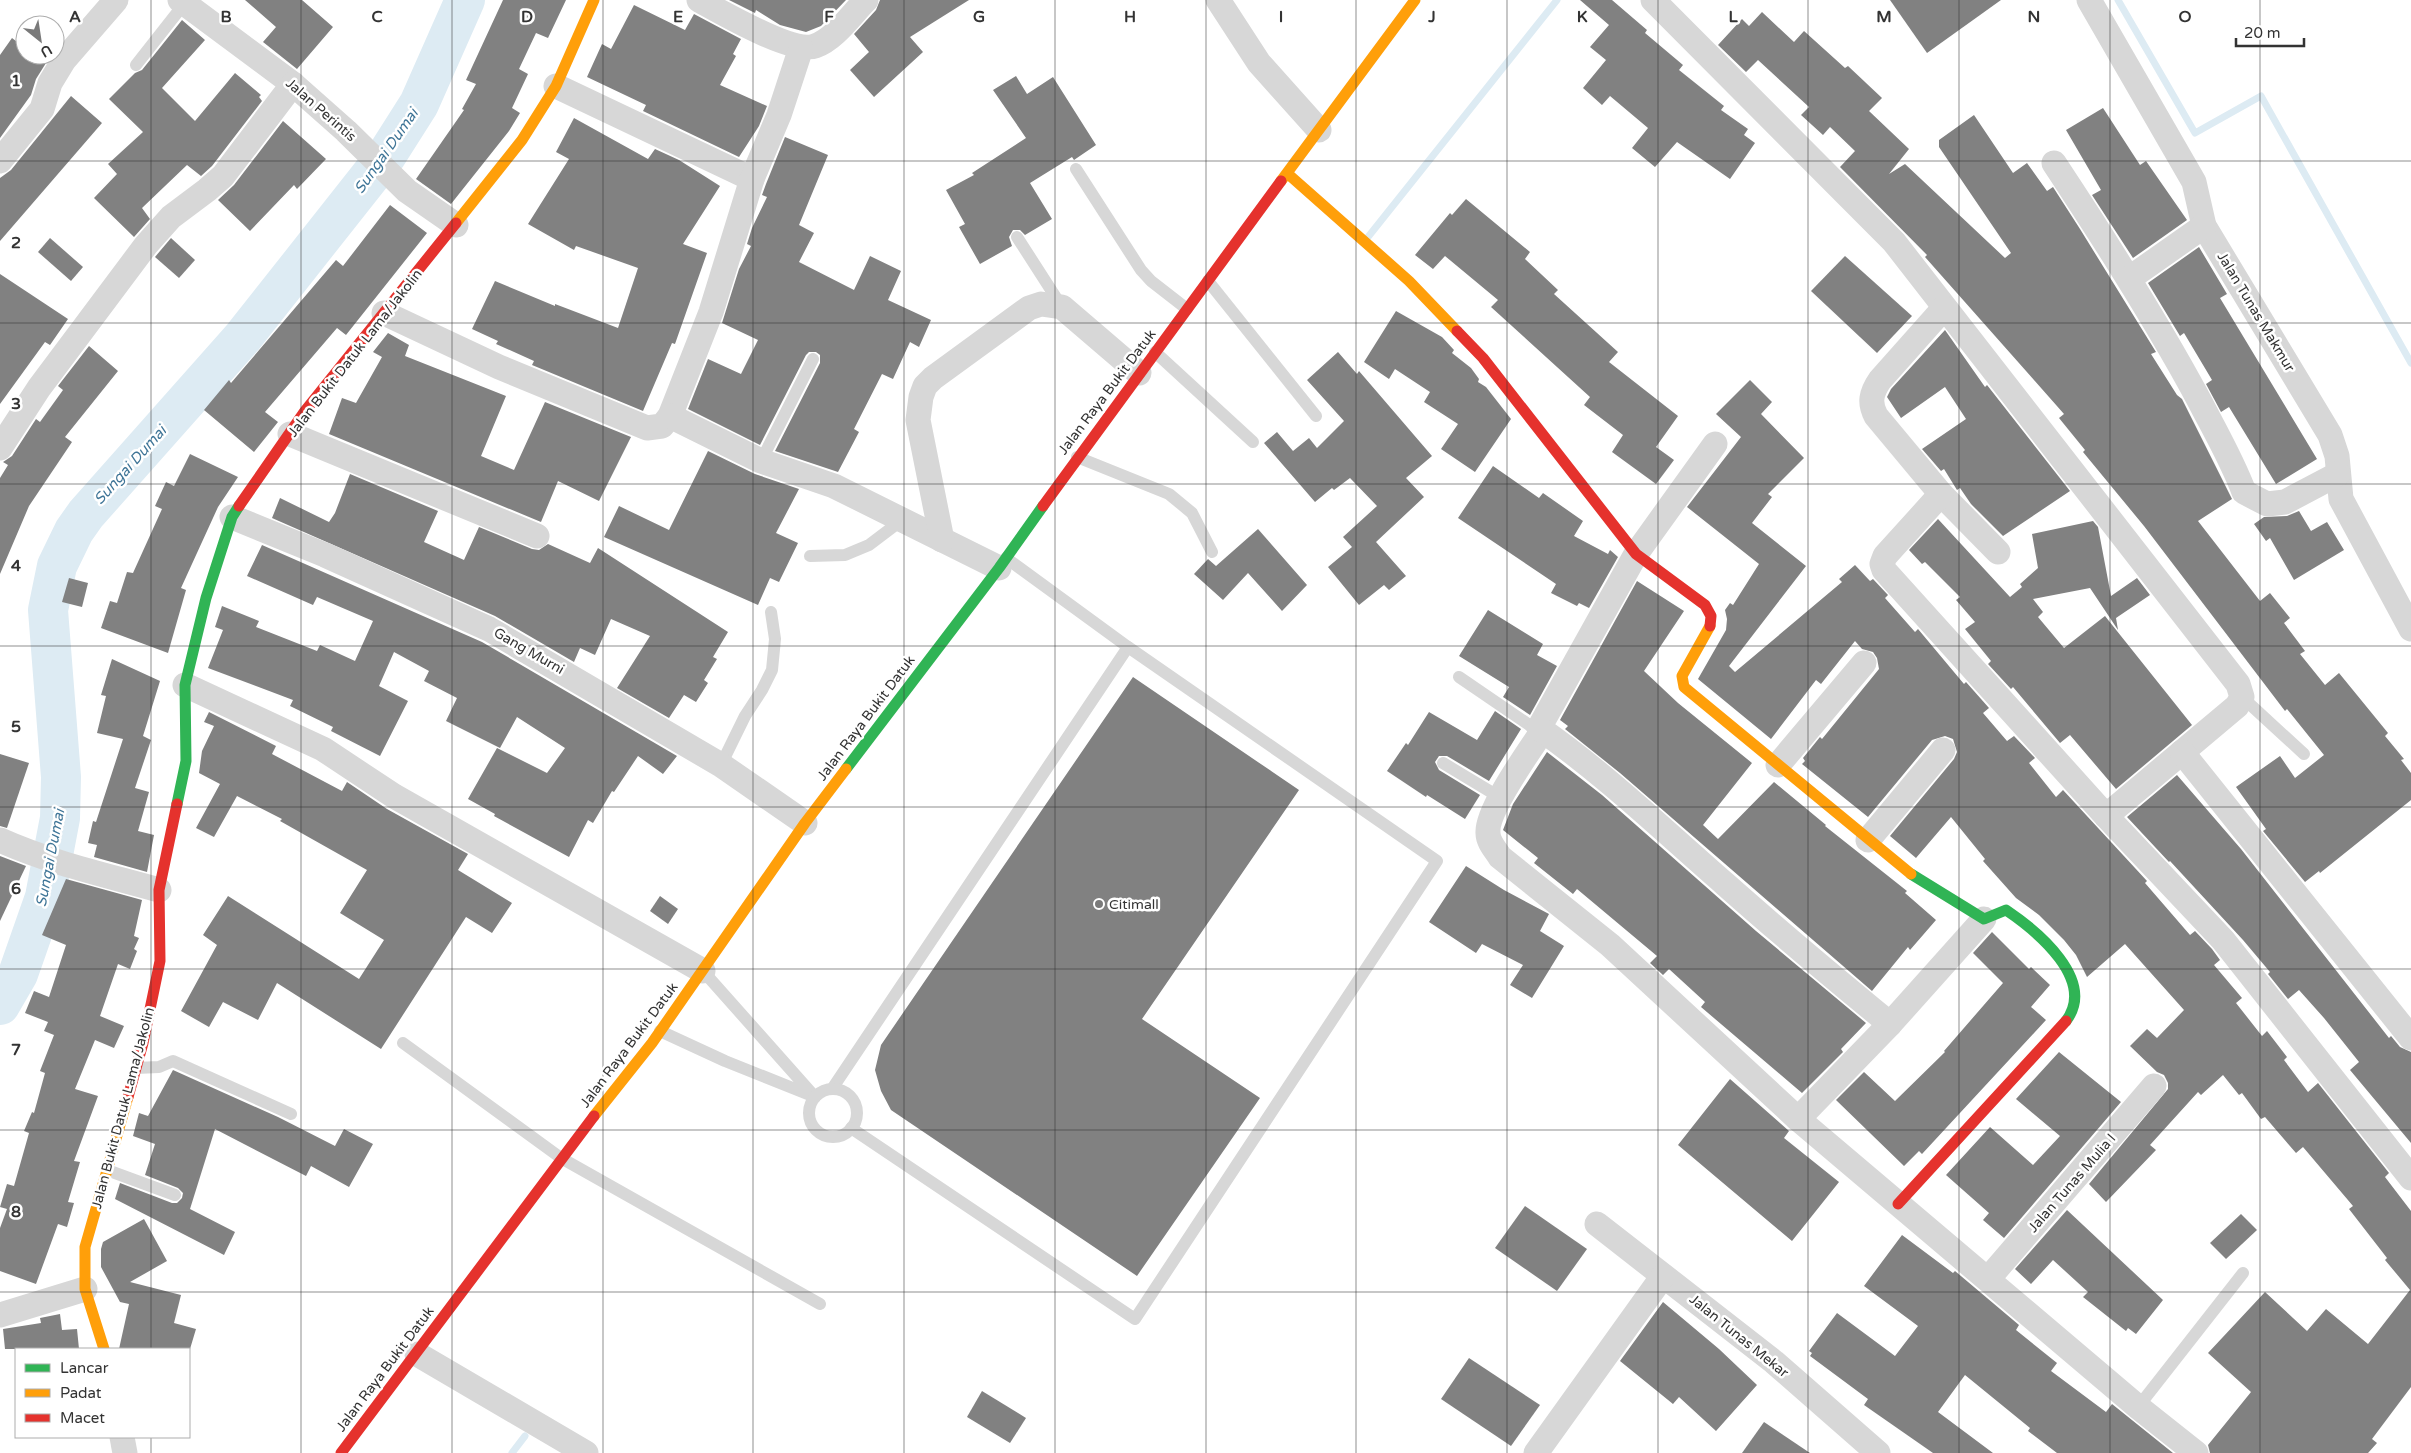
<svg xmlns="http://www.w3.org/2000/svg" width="2411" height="1453" viewBox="0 0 2411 1453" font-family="'Varela Round',sans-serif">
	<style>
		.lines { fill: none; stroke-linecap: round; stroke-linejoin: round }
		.stream { stroke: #ddebf3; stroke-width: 7 }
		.river { stroke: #ddebf3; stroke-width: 40 }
		.building { fill: #818181 }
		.lane { stroke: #d7d7d7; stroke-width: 12 }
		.street { stroke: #d7d7d7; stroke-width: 25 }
		.fast { stroke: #30b455; stroke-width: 11 }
		.slow { stroke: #ff9f0a; stroke-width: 11 }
		.jam { stroke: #e5322d; stroke-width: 11 }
		.grid { fill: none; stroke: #333; stroke-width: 1; stroke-opacity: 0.55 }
		.poi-dot { fill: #7a7a7a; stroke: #fff; stroke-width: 2 }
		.labels { text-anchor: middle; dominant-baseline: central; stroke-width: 5; stroke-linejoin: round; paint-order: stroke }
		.street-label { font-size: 14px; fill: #333; stroke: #fff }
		.poi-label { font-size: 14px; fill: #333; stroke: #fff; text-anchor: start }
		.water-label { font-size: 15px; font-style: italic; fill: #3f7597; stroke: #fff }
		.grid-label { font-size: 16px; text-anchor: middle; font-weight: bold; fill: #333; stroke: #fff; stroke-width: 5; stroke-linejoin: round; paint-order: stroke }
	</style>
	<rect width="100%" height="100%" fill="#fff"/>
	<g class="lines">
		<g class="stream">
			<polyline points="2118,0 2195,133 2261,96 2411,363"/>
			<polyline points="1368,237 1557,0"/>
			<polyline points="512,1453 525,1436"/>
		</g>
		<polyline class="river" points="0,1005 18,974 45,897 60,818 61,777 48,610 57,566 74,531 86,514 243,337 386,156 419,104 465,0"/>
	</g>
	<g class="building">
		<polygon points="245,0 302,0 333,27 297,69 263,42 276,27"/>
		<polygon points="503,0 566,0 548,38 536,33 519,69 528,74 512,108 520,113 509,131 451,204 416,179 464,110 462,109 476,84 466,80"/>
		<polygon points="729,0 846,0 821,26 806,32 780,25 756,10 755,13"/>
		<polygon points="880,0 969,0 910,37 923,52 874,97 850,70 869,52 854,34 876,10"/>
		<polygon points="1580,0 1612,0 1647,30 1645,33 1683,65 1679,70 1724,106 1721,110 1748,129 1744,135 1755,143 1730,179 1677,142 1655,167 1632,148 1648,128 1610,96 1602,105 1583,88 1606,60 1590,47 1609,25"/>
		<polygon points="1890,0 2001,0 1927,53"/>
		<polygon points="634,5 685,30 694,14 741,39 733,54 736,56 720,85 767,106 759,126 739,157 643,111 646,105 587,77 602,44 611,49"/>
		<polygon points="1762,12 1794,42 1804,31 1845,68 1848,66 1882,98 1869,111 1909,149 1889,174 1905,164 2005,258 2011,253 1939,147 1939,140 1974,115 2013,173 2027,163 2047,191 2053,187 2080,229 2156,352 2151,354 2177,395 2182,399 2232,499 2198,521 2260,601 2270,593 2290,618 2284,623 2305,651 2300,654 2325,685 2339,673 2388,733 2385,736 2404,759 2401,760 2411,773 2411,800 2320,873 2319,871 2305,882 2263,831 2266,829 2236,787 2280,756 2295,778 2324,755 2287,709 2285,711 2144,526 2083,452 2085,450 2059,418 2064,414 1925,257 1927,255 1840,167 1855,151 1830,127 1823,135 1801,115 1809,107 1758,60 1746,72 1718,45 1742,19 1749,26"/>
		<polygon points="182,20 205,40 162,88 195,121 235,73 261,95 259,97 262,101 212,166 201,176 187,165 142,208 150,219 134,237 94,198 117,174 108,164 143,132 109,99 135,73 142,70"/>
		<polygon points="12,38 25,48 25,55 35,55 46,63 36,79 31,95 0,138 0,55"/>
		<polygon points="1016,76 1027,94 1053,77 1096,145 1074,160 1072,157 1030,183 1052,219 1025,235 1020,230 1013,230 1009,237 1012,246 980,264 959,227 965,224 946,190 974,175 972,173 1026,138 993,90"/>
		<polygon points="71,96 102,123 0,241 0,178 11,170"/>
		<polygon points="2103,108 2140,165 2146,161 2187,220 2133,258 2092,195 2101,190 2066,130"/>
		<polygon points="574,118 648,159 655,149 679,160 720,186 683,244 707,253 675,344 672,343 643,411 532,365 534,361 496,344 498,341 472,329 495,281 555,306 555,304 618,328 638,268 576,246 574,250 528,224 569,159 556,152"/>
		<polygon points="283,121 326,159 297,189 294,185 250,231 218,200 234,185"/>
		<polygon points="785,137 828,155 799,225 814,233 799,262 854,290 870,256 901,271 888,300 931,320 919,347 910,342 893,379 882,374 854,429 859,432 838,472 775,451 820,363 820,355 816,352 809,352 806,355 760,445 688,409 708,359 741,374 758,340 722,323 739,269 751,246 747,244 752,228 767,197 762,195 766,184"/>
		<polygon points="1466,199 1530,252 1525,259 1558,290 1554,294 1618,352 1609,362 1678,416 1656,447 1674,460 1656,484 1612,452 1623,435 1584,405 1590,397 1491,307 1498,300 1445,256 1433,269 1415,255 1450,213 1452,215"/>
		<polygon points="390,205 427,233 346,335 337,328 265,412 278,422 254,452 204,410 229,380 231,383 336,260 343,266"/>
		<polygon points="50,238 83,267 71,281 38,252"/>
		<polygon points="171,238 195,260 179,278 155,257"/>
		<polygon points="2199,247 2227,294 2220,298 2317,459 2276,484 2229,407 2221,412 2206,384 2212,380 2184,333 2180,336 2148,283"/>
		<polygon points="1845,256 1912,316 1877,353 1811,291"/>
		<polygon points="0,274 68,319 50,345 45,342 0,404"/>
		<polygon points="1396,311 1442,337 1454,350 1452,353 1471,368 1479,379 1478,382 1486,387 1511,419 1475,472 1441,449 1458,424 1424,402 1430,392 1395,369 1389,379 1364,362"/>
		<polygon points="1945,330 1985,387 1987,385 2070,491 2003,536 1971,504 1960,488 1957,490 1944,469 1941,471 1922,449 1966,419 1945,387 1901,418 1887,397 1891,389"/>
		<polygon points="388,333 409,345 405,356 506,396 481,456 514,470 545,402 631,437 599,501 558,481 541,522 329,434 342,398 356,403 382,357 373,352"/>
		<polygon points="89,346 118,371 65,437 72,442 29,506 0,574 0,478 8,465 3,462 12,456 36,419 40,422 63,390 58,386"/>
		<polygon points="1338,352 1357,374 1359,371 1432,456 1406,478 1424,497 1376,542 1406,576 1389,590 1384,585 1359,605 1328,567 1352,547 1343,537 1377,506 1350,478 1334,490 1332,488 1315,502 1264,443 1277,432 1293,451 1309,438 1317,448 1344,421 1307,380"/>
		<polygon points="1750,380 1772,402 1761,414 1804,458 1768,494 1772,497 1752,523 1806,566 1729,666 1735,672 1842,582 1839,579 1855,565 1870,581 1873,579 1888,595 1885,598 1915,632 1918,629 1964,684 1966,682 1989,708 1983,713 2007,741 2014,736 2035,758 2029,763 2056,797 2063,790 2147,881 2145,883 2190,935 2195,931 2212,949 2220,960 2214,965 2242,998 2236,1003 2262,1036 2267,1031 2287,1057 2284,1060 2308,1092 2318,1083 2389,1173 2385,1177 2411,1211 2411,1387 2372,1439 2377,1443 2368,1453 2210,1453 2208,1445 2251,1392 2208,1353 2265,1292 2307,1331 2326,1309 2368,1344 2410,1290 2385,1260 2387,1258 2349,1209 2353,1206 2303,1147 2296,1153 2265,1117 2261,1119 2242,1093 2239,1095 2223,1075 2201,1095 2198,1092 2150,1145 2156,1150 2106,1202 2089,1184 2168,1089 2168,1083 2164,1075 2157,1072 2130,1046 2147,1029 2157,1038 2184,1010 2125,944 2087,977 2076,955 2064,940 2039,915 2016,898 1983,861 1985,859 1951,817 1916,858 1890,836 1954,759 1957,752 1953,739 1945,736 1932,740 1868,817 1802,764 1805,761 1803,758 1820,737 1822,739 1879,669 1877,658 1873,652 1862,649 1855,641 1821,684 1816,680 1771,739 1698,679 1726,630 1727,619 1725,610 1730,603 1733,605 1759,564 1687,507 1741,437 1716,414"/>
		<polygon points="708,451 755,474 799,489 776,533 798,543 779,582 770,578 758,605 604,537 619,506 669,530"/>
		<polygon points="190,454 238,477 218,507 181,588 186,590 168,653 101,628 110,601 117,603 127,572 133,573 162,509 155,506 166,482 174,486"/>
		<polygon points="1493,466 1539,498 1543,493 1583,521 1574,536 1608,554 1610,550 1618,557 1589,608 1579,603 1577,606 1551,593 1556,584 1458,518"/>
		<polygon points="350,474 438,511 424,542 464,560 479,527 532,549 539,550 548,544 590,563 598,548 728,632 713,657 717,659 704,680 708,683 696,702 684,695 669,718 617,688 650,636 611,619 595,655 580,648 574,662 495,616 272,518 280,498 329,522 335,513"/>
		<polygon points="2299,511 2311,531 2327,522 2344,550 2294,580 2270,538 2266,541 2254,524 2264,517 2287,516"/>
		<polygon points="1938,519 2010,597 2022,587 2020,584 2038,568 2032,534 2093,521 2098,527 2111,596 2137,578 2150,595 2116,618 2118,630 2090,588 2033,599 2043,612 2038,617 2064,648 2105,616 2192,725 2116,789 2070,735 2060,743 2013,687 2011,689 1988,664 1991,661 1965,629 1975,622 1956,600 1960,597 1925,562 1922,564 1909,550"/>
		<polygon points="1258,529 1307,585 1282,611 1248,573 1223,600 1194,574 1208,559 1216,566"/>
		<polygon points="262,545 482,642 677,756 663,774 638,756 614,792 612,791 593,823 588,820 569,857 494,816 495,814 468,799 497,748 547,773 565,748 517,717 500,748 446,721 457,698 424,681 429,671 394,652 379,686 408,701 380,756 331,731 333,727 290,706 293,700 208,668 223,630 215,627 222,606 259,621 256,627 317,651 320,645 355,661 373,621 317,597 313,605 247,576"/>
		<polygon points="69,578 88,583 82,607 62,602"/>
		<polygon points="1637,581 1684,611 1644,671 1678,703 1752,763 1703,825 1718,839 1774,782 1826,825 1825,826 1907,891 1905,893 1936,920 1910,950 1908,947 1872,991 1620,773 1565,729 1568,726 1560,720"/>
		<polygon points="1488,610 1543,644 1537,655 1557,666 1530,715 1503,697 1509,687 1459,656"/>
		<polygon points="112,659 160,681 143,736 151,740 135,788 149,792 138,831 154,835 147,872 94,857 97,845 88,843 93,821 96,822 123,739 97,733 106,696 101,695"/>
		<polygon points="1133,677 1299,790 1142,1019 1260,1098 1137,1276 891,1110 881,1091 875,1070 881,1045"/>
		<polygon points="1495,711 1521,729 1489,781 1447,756 1439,756 1435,762 1439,770 1480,795 1465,819 1427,795 1426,797 1387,771 1406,743 1408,745 1429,712 1477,740"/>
		<polygon points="209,712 276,746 272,754 342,791 347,782 387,809 468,854 458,870 512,903 492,933 466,917 381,1049 277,983 258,1020 223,1002 209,1027 181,1011 217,945 203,935 228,896 359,979 384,940 340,913 367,870 280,821 282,819 237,796 214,837 196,828 220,784 199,773 202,751 214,726 204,722"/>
		<polygon points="1547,752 1602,795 1756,931 1866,1023 1841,1049 1843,1052 1802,1093 1701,1007 1705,1002 1669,969 1663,975 1650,963 1657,956 1577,889 1573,894 1534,863 1538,858 1503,830 1513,804"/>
		<polygon points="0,754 29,763 7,828 0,826"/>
		<polygon points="2177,775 2241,849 2389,1038 2391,1036 2400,1047 2411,1052 2411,1143 2350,1070 2359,1062 2324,1018 2299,990 2288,999 2268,974 2270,972 2243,940 2170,861 2169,862 2127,817"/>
		<polygon points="0,856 26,866 0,921"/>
		<polygon points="1466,866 1504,890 1549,914 1540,931 1564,946 1532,998 1510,985 1523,965 1482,944 1476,953 1429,922"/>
		<polygon points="66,879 142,900 134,936 139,938 134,949 137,951 130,969 118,964 100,1016 124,1026 114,1048 95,1040 75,1089 98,1096 74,1161 80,1162 68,1202 74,1203 67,1227 58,1224 36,1284 0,1271 0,1228 7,1209 0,1207 7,1184 14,1186 29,1133 24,1131 32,1112 34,1113 45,1073 40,1071 54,1035 44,1031 48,1022 25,1013 34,991 49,997 66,945 42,935"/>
		<polygon points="660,896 678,909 668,924 650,911"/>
		<polygon points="1992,932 2029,969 2031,967 2050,985 2031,1007 2046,1020 1922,1154 1919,1151 1904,1166 1836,1100 1864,1072 1895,1101 1945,1052 1944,1051 2003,983 1973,953"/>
		<polygon points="2059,1052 2121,1102 2004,1238 1983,1220 1989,1213 1946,1175 1990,1127 2033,1165 2060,1136 2016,1099"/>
		<polygon points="173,1070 278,1117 335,1146 344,1129 373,1144 349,1187 311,1166 306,1176 215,1129 190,1209 235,1232 224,1255 115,1199 120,1183 172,1203 177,1203 182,1198 183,1193 178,1188 145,1175 155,1144 133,1136 139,1113 148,1116"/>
		<polygon points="1730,1079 1789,1131 1784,1138 1839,1182 1792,1241 1678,1145"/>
		<polygon points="1525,1206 1587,1249 1557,1291 1495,1248"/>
		<polygon points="2067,1210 2163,1300 2136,1334 2128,1328 2126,1331 2083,1297 2088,1292 2053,1260 2031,1284 2015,1269"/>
		<polygon points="2241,1214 2257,1230 2226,1259 2210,1243"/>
		<polygon points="144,1219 167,1261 130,1282 181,1295 174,1323 196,1329 190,1349 119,1349 129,1304 120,1302 101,1267 101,1249 103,1242"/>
		<polygon points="1902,1235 1953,1273 1955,1271 2019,1325 2016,1330 2057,1363 2051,1371 2106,1412 2112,1404 2173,1453 2057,1453 2028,1431 2030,1428 1965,1375 1938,1412 1993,1453 1933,1453 1864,1405 1868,1399 1810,1356 1812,1353 1809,1351 1837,1313 1895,1356 1918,1326 1864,1286"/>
		<polygon points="1663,1302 1719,1349 1757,1385 1716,1431 1679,1397 1673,1404 1620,1361"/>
		<polygon points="60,1314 62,1330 77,1329 79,1349 5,1349 3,1329 41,1323 40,1318"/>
		<polygon points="1469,1358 1540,1405 1511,1446 1441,1399"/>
		<polygon points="982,1391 1026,1418 1010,1443 967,1417"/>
		<polygon points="1764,1422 1810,1453 1742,1453"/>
	</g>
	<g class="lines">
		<g class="lane">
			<polyline points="136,65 184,4"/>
			<polyline points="1076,169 1141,270 1151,281 1187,309"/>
			<polyline points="1017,237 1062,307"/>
			<polyline points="1208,281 1316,416"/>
			<polyline points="1155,352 1253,442"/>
			<polyline points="1077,457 1169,494 1192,513 1212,552"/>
			<polyline points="761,461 813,359"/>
			<polyline points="810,556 845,555 869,545 902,520"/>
			<polyline points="1459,677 1541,733"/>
			<polyline points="2242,697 2304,754"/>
			<polyline points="1443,763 1501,798"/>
			<polyline points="721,765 745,716 762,690 772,670 775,639 771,612"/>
			<polyline points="660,1031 725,1061 815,1097 703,971"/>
			<polyline points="403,1043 561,1158 820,1304"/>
			<polyline points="136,1068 159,1067 173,1061 291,1114"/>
			<polyline points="832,1089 1128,647"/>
			<circle cx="833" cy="1113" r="24"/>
			<polyline points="851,1128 1135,1319 1437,861 1128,647 1006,558"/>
			<polyline points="107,1170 175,1195"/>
			<polyline points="2138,1407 2243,1273"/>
		</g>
		<g class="street">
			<polyline points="180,0 293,84 346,131 407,191 456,225"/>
			<path d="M699 0C721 12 793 54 815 46 835 39 851 15 866 0"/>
			<polyline points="1218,0 1259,63 1319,130"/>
			<polyline points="1653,0 1894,242 2238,684 2242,697 2237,706 2106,816"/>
			<polyline points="2089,0 2194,182 2204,226 2330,435 2337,456 2341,499 2411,629"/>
			<polyline points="556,86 752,179"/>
			<polyline points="0,161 42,109 50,83 64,60 116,0"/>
			<path d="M2054 163C2105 240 2155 318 2199 400 2215 431 2232 460 2244 492L2267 504 2285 502 2338 474"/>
			<polyline points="2130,278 2204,226"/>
			<path d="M1944 308 1880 380C1871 393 1869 403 1876 416L1941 494 1998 552"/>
			<polyline points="384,313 499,367 647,428 662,426 670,416 711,312 752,179 779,115 801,48"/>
			<polyline points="670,416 761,461 834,486 999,568"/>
			<polyline points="290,434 537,536"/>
			<path d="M1715 444 1636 554 1539 728 1541 733C1528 753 1486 811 1488 833 1488 842 1495 849 1500 857L1610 945 1798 1119 2138 1407 2196 1453"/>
			<polyline points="0,448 39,388 146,245 171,217 207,190 223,176 293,84"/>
			<polyline points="1941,494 1885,556 1882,564 1884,570 2106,816 2223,940 2411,1178"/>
			<polyline points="232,517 325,555 489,629 721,765 805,823"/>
			<polyline points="942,540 918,420 921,397 925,386 933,378 1029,308 1041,304 1062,307 1139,373"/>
			<polyline points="185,685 323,749 394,796 703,971"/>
			<path d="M1539 728C1605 774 1664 831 1725 884 1779 932 1834 978 1890 1024"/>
			<polyline points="2182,752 2411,1038"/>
			<polyline points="1778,765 1864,663"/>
			<path d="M0 840C51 863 106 875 159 890"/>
			<polyline points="1868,840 1943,750"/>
			<polyline points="1798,1119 1890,1024 1984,919"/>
			<polyline points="1597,1224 1774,1362 1878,1453"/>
			<polyline points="1988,1279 2154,1086"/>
			<polyline points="0,1315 85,1289"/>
			<polyline points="417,1354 586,1453"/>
			<polyline points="122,1437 125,1453"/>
			<polyline points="1536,1453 1663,1276"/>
		</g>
		<g class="fast">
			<polyline points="846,769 999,568 1043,506"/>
			<polyline points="177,804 186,761 185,685 206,598 232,517 239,506"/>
			<path d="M1911 874 1984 919 2006 910C2037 931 2097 980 2066 1021"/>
		</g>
		<g class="slow">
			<polyline points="1288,174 1409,281 1457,331"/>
			<polyline points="1281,181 1415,0"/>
			<polyline points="456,223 522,140 556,86 594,0"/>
			<polyline points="1710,626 1682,676 1684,687 1911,874"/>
			<polyline points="594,1116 652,1043 805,823 846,769"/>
			<polyline points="104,1349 85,1289 85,1247 128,1097"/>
		</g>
		<g class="jam">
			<polyline points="1457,331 1483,358 1636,554 1705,605 1711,616 1710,626"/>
			<polyline points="239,506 305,411 456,223"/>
			<polyline points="1043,506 1281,181"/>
			<polyline points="128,1097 143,1043 160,961 159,890 177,804"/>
			<polyline points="1898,1204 2066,1021"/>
			<polyline points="341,1453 594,1116"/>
		</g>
	</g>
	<path class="grid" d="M151 0V1349M301 0V1453M452 0V1453M603 0V1453M753 0V1453M904 0V1453M1055 0V1453M1206 0V1453M1356 0V1453M1507 0V1453M1658 0V1453M1808 0V1453M1959 0V1453M2110 0V1453M2260 0V1453M0 161H2411M0 323H2411M0 484H2411M0 646H2411M0 807H2411M0 969H2411M0 1130H2411M0 1292H2411M151 1437V1453"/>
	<circle class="poi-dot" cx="1099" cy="904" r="5"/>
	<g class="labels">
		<g class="street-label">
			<text transform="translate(321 110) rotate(41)">Jalan Perintis</text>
			<text transform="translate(2256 312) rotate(59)">Jalan Tunas Makmur</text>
			<text transform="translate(355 353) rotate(-52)">Jalan Bukit Datuk Lama/Jakolin</text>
			<text transform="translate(1107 392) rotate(-53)">Jalan Raya Bukit Datuk</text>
			<text transform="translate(529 651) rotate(30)">Gang Murni</text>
			<text transform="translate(866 718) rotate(-53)">Jalan Raya Bukit Datuk</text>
			<text transform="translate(629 1045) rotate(-53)">Jalan Raya Bukit Datuk</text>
			<text transform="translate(123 1108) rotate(-75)">Jalan Bukit Datuk Lama/Jakolin</text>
			<text transform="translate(2072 1183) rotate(-49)">Jalan Tunas Mulia I</text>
			<text transform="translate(1739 1336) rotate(39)">Jalan Tunas Mekar</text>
			<text transform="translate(385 1369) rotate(-53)">Jalan Raya Bukit Datuk</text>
		</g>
		<g class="poi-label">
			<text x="1109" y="904">Citimall</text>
		</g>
		<g class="water-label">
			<text transform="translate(386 151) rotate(-55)">Sungai Dumai</text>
			<text transform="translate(130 465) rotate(-48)">Sungai Dumai</text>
			<text transform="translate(50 858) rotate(-79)">Sungai Dumai</text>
		</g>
	</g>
	<g class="grid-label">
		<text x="75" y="22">A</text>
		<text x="226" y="22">B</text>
		<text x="377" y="22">C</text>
		<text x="527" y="22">D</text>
		<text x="678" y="22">E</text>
		<text x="829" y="22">F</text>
		<text x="979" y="22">G</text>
		<text x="1130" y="22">H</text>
		<text x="1281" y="22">I</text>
		<text x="1432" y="22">J</text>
		<text x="1582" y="22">K</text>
		<text x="1733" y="22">L</text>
		<text x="1884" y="22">M</text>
		<text x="2034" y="22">N</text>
		<text x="2185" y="22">O</text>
		<text x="16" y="86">1</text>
		<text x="16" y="248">2</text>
		<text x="16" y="409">3</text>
		<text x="16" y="571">4</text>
		<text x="16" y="732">5</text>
		<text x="16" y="894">6</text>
		<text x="16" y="1055">7</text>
		<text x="16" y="1217">8</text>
	</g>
	<rect x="15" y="1348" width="175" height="90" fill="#ffffff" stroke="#adadad"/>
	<rect x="25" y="1364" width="25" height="8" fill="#30b455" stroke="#adadad"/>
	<text x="60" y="1373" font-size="15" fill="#333333">Lancar</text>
	<rect x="25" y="1389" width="25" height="8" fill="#ff9f0a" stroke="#adadad"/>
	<text x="60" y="1398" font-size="15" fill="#333333">Padat</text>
	<rect x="25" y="1414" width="25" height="8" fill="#e5322d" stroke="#adadad"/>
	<text x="60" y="1423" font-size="15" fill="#333333">Macet</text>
	<g transform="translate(40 40) rotate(150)"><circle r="24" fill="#ffffff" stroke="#adadad"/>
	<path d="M0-4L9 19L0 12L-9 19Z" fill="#7a7a7a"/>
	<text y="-8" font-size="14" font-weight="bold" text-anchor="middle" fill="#333333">U</text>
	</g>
	<path d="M2236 38v8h68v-8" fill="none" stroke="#333333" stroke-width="2.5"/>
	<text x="2244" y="38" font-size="15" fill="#333333" stroke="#ffffff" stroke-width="4" paint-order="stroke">20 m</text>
</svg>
